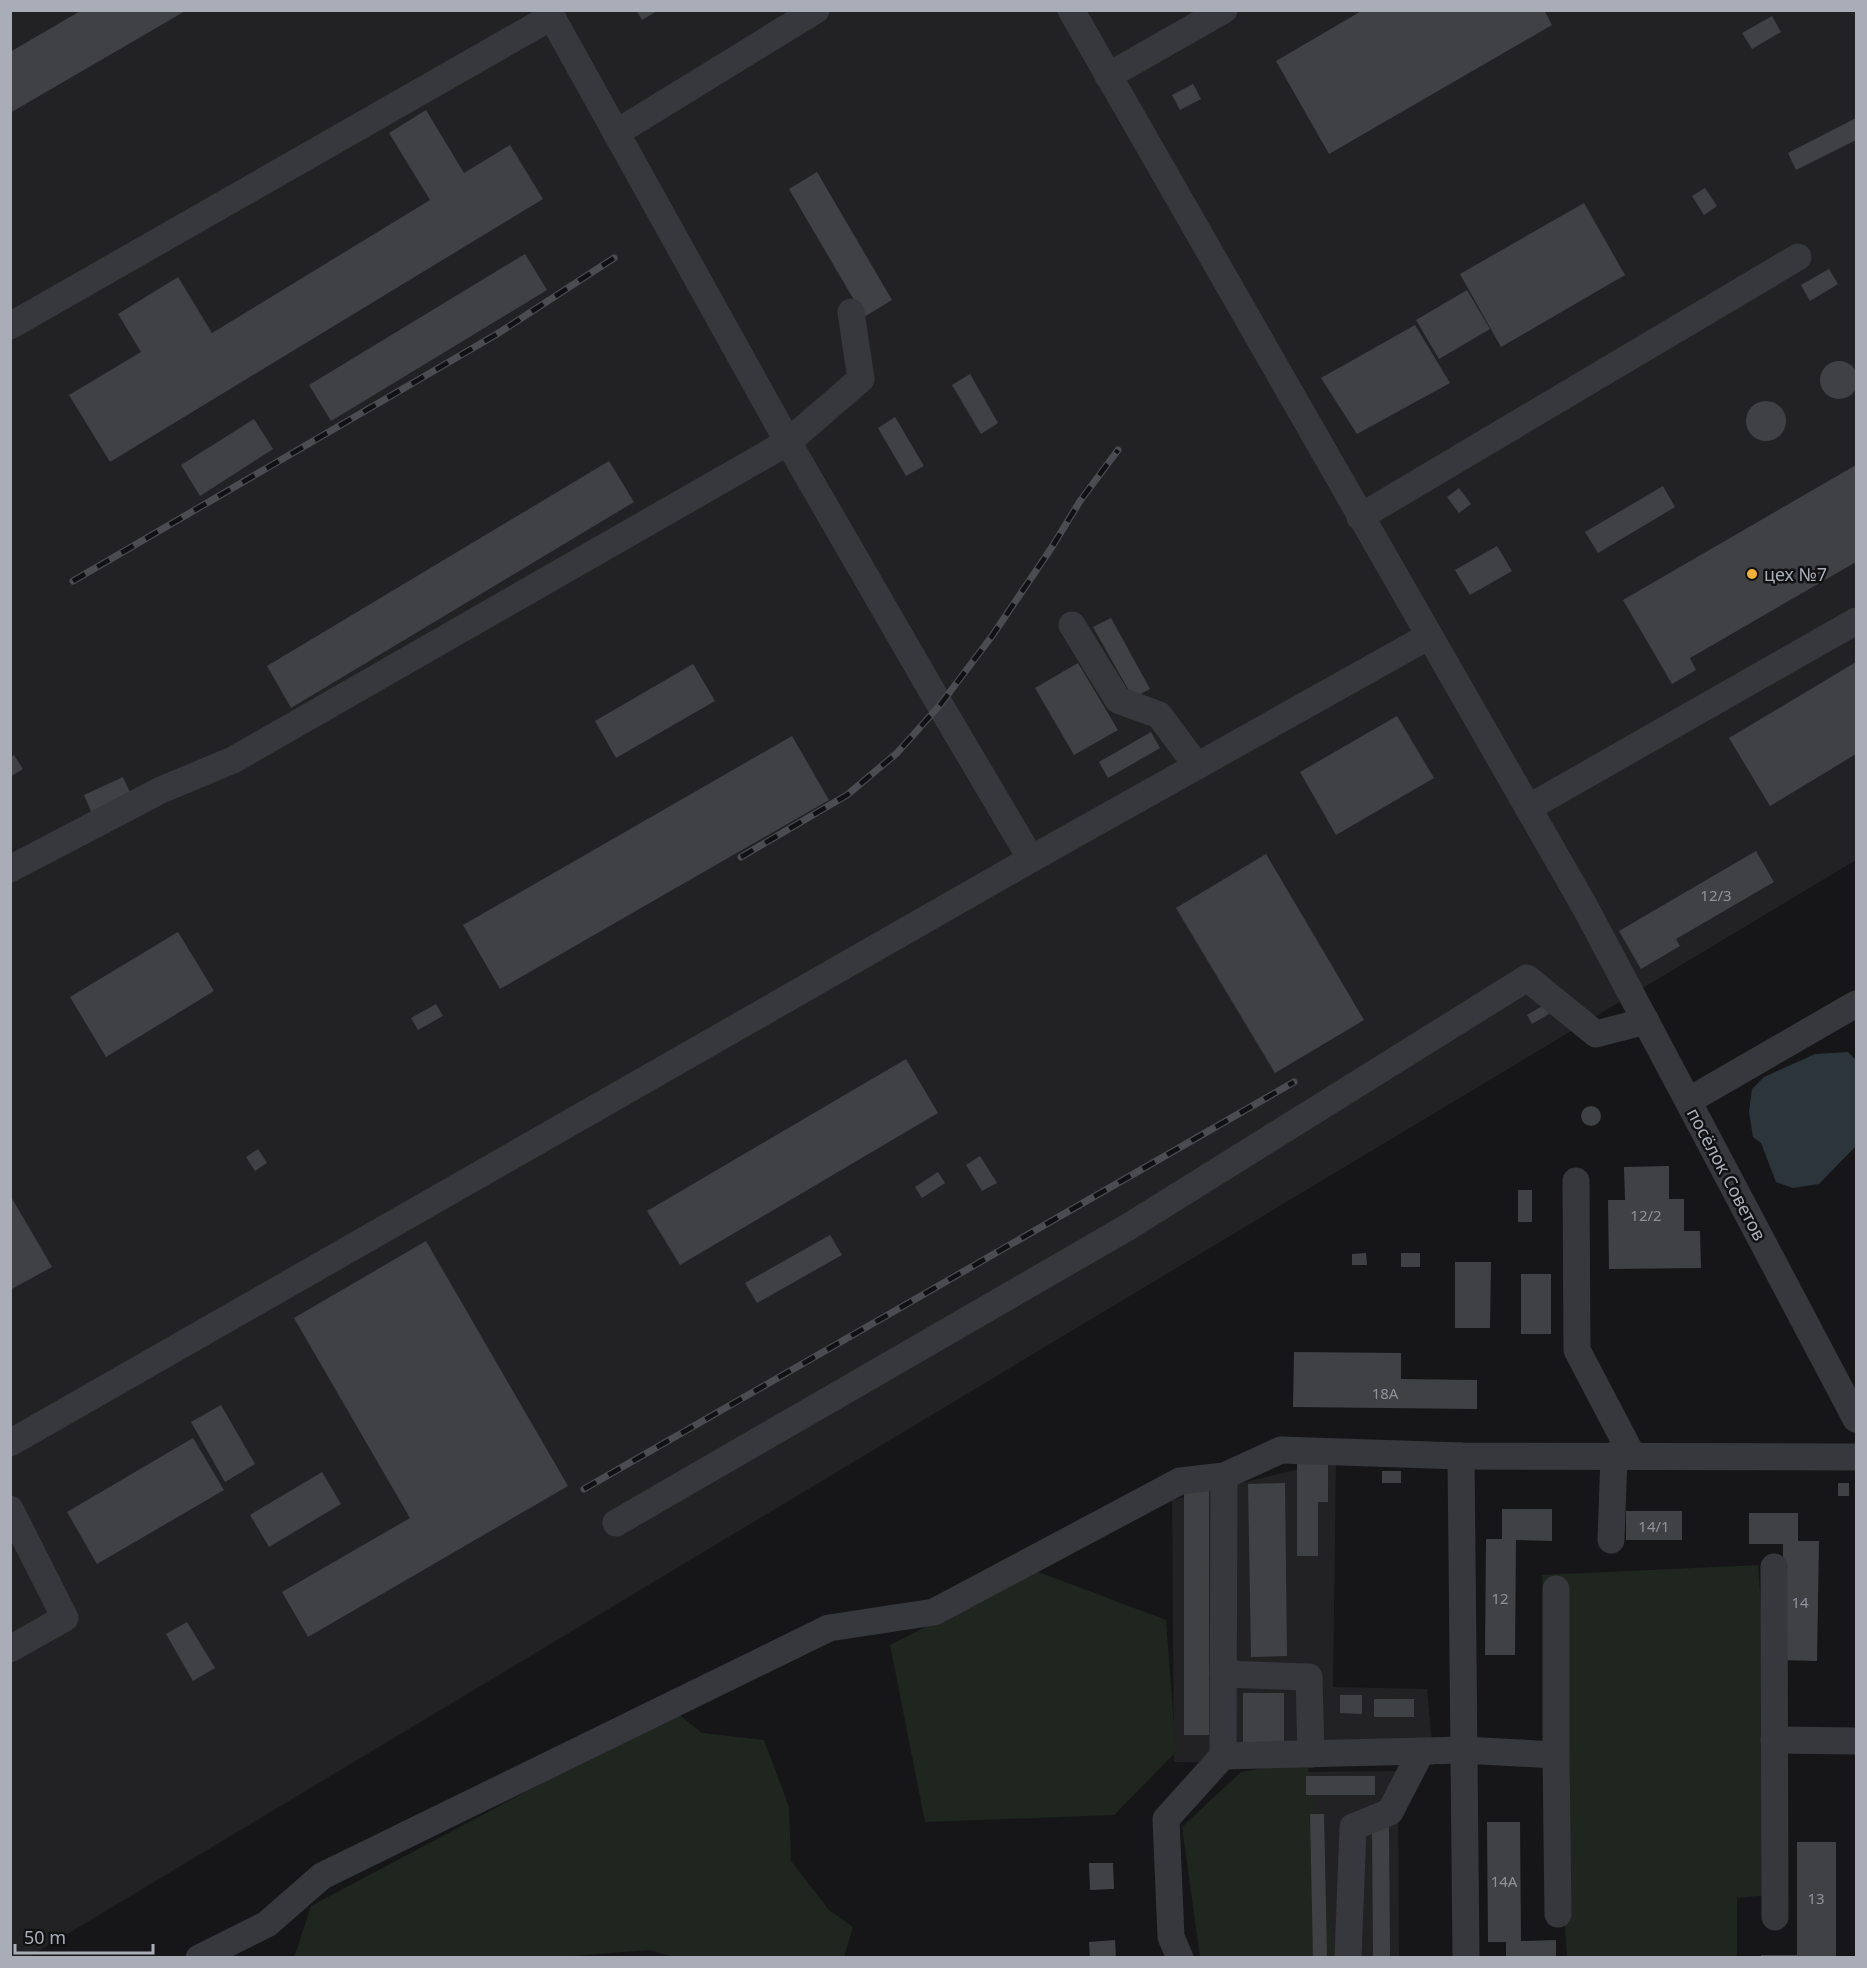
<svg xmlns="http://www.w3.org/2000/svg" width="1867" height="1968" viewBox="0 0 1867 1968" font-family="'Noto Sans',sans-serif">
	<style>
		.built { fill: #222225 }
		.green { fill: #1e261f }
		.water { fill: #2c353c }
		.building { fill: #404145 }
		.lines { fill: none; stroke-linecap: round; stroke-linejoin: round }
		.minor { stroke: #37383d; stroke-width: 27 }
		.rail-casing { stroke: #4a4c52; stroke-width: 7 }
		.rail { stroke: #111113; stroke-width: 4.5; stroke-dasharray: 14; stroke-linecap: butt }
		.poi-dot { fill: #f2b134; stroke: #111113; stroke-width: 2 }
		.labels { text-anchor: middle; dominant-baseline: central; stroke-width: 5; stroke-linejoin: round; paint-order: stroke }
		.number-label { font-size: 15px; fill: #8e929b }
		.poi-label { font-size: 18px; fill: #a8adb8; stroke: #111113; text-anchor: start }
		.street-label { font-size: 18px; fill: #a8adb8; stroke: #111113 }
	</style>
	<rect width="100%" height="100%" fill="#161618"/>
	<g class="built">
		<polygon points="11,11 1856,11 1856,860 29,1957 11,1958"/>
		<polygon points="1336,1460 1333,1687 1427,1689 1434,1765 1174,1762 1172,1500"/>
		<polygon points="1398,1771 1399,1957 1300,1957 1300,1772"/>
	</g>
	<g class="green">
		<polygon points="1758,1565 1781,1894 1737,1898 1737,1957 1567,1957 1542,1575"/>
		<polygon points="1036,1571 1166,1620 1176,1752 1114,1815 925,1822 890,1645"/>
		<polygon points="676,1712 702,1733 764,1740 789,1807 791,1861 829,1910 853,1927 844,1957 677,1958 649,1950 574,1956 574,1958 294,1958 311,1906"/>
		<polygon points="1307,1761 1336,1957 1198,1957 1200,1957 1182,1827 1241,1772"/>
	</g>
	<polygon class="water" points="1848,1052 1856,1060 1856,1146 1819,1184 1793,1188 1776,1182 1761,1143 1753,1137 1749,1112 1752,1089 1764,1077 1815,1054"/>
	<g class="building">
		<polygon points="82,10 187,10 10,113 10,52"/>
		<polygon points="636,10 659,10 642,20"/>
		<polygon points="1363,10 1544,10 1552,25 1329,154 1276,61"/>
		<polygon points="1772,16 1781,32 1752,49 1742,33"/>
		<polygon points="1193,84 1201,99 1180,110 1172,95"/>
		<polygon points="426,110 464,173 510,145 543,199 110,462 69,395 141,352 118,314 178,277 212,333 430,200 389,133"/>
		<polygon points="1856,118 1856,140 1796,170 1788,153"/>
		<polygon points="817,172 892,300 864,317 789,189"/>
		<polygon points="1705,188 1717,206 1704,215 1692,196"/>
		<polygon points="1584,203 1625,275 1501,347 1460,274"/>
		<polygon points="525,254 547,290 331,421 309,385"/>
		<polygon points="1829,269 1838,284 1810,301 1801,285"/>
		<polygon points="1467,290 1490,329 1439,359 1416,320"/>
		<polygon points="1415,325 1450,383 1357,434 1321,378"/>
		<circle cx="1839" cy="380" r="19"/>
		<polygon points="970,374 998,423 981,434 952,385"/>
		<circle cx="1766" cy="421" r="20"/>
		<polygon points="895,417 924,466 906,476 878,428"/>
		<polygon points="254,419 273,449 200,496 181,465"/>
		<polygon points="609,461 634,502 291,708 267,666"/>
		<polygon points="1856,465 1856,562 1690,658 1696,670 1672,684 1623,600"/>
		<polygon points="1663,486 1675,507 1598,553 1585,532"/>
		<polygon points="1459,488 1471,504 1459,513 1447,497"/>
		<polygon points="1497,546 1512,571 1470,595 1455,570"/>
		<polygon points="1111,618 1150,689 1133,698 1093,627"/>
		<polygon points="1856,662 1856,754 1770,806 1729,738"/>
		<polygon points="1078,663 1118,730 1074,755 1035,688"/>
		<polygon points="693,664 715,701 616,758 595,721"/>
		<polygon points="1397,716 1434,778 1336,835 1300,772"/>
		<polygon points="1151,732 1160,748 1108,778 1099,762"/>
		<polygon points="792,736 829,800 500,989 463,925"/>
		<polygon points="14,755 23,769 10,777 10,757"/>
		<polygon points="123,777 137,808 97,825 84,795"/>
		<polygon points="1756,851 1774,882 1676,939 1680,946 1641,969 1619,931"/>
		<polygon points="1266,854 1364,1020 1275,1073 1176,908"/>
		<polygon points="178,932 214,991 106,1057 70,997"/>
		<polygon points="436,1004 443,1016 418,1030 411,1018"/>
		<polygon points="1544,1005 1549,1014 1532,1024 1527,1015"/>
		<polygon points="906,1059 938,1113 680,1265 647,1211"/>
		<circle cx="1591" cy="1116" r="10"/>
		<polygon points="258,1149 267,1163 255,1171 246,1157"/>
		<polygon points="980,1156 997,1183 982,1191 966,1165"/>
		<polygon points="1669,1166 1669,1199 1684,1199 1684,1231 1700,1231 1701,1268 1609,1269 1608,1200 1625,1200 1624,1167"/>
		<polygon points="938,1172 945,1183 922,1198 915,1187"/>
		<rect x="1518" y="1190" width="14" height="32"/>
		<polygon points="10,1195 52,1267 10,1290"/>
		<polygon points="830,1235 842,1255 757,1303 745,1283"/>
		<polygon points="426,1241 568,1486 308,1637 282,1592 410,1518 294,1318"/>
		<polygon points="1366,1253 1367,1265 1352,1265 1352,1254"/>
		<rect x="1401" y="1253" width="19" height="14"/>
		<polygon points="1455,1262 1491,1262 1490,1328 1455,1328"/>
		<rect x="1521" y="1274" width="30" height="60"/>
		<polygon points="1294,1352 1401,1353 1401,1379 1477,1380 1477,1409 1293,1407"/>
		<polygon points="221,1405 255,1464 225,1482 191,1422"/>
		<polygon points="193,1438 224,1490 97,1564 67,1512"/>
		<polygon points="1297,1458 1328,1458 1328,1502 1318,1502 1318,1556 1297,1556"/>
		<rect x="1382" y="1471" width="19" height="12"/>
		<polygon points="322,1472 341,1504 269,1547 250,1515"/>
		<polygon points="1285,1483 1287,1656 1251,1657 1248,1484"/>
		<rect x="1838" y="1483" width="11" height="13"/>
		<rect x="1184" y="1489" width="25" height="246"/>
		<polygon points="1502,1509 1552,1509 1552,1541 1516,1540 1515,1655 1485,1655 1486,1539 1502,1539"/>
		<rect x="1626" y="1511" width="56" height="29"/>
		<polygon points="1749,1513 1798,1513 1798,1541 1819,1541 1817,1661 1782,1660 1783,1544 1749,1544"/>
		<polygon points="187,1622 215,1668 193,1681 166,1634"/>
		<rect x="1243" y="1693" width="41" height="52"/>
		<polygon points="1340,1695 1362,1695 1362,1714 1340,1713"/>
		<rect x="1374" y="1699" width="40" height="18"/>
		<rect x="1306" y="1776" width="69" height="19"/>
		<polygon points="1310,1814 1324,1814 1327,1958 1313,1958"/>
		<polygon points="1487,1822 1520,1822 1521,1941 1556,1940 1556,1958 1506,1958 1506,1942 1488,1942"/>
		<polygon points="1372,1827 1389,1827 1390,1958 1373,1958"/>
		<polygon points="1797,1842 1836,1842 1836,1958 1761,1958 1761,1955 1797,1955"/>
		<polygon points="1089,1863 1113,1863 1114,1889 1090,1890"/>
		<polygon points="1115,1940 1116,1958 1090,1958 1089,1942"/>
	</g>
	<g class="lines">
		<g class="minor">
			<polyline points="548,10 788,442 940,705 1031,859"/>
			<polyline points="1071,10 1585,907 1688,1101"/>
			<polyline points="1108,76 1224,10"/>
			<polyline points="616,133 816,10"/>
			<polyline points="10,326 551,17"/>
			<polyline points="1360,517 1798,257"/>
			<polyline points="1072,625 1118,700 1159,715 1197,766"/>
			<polyline points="1528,808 1856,621"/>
			<polyline points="10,869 161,790 233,760 788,442 861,379 851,312"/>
			<polyline points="1856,1004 1688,1101 1856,1419"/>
			<polyline points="1576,1181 1577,1350 1632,1455"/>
			<polyline points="10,1443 1031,859 1429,636"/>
			<polyline points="1461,1456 1466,1958"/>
			<polyline points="10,1509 65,1618 10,1649"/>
			<polyline points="616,1523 1128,1227 1527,978 1596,1034 1646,1021"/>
			<polyline points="1611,1540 1614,1455"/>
			<polyline points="1774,1567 1775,1917"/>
			<polyline points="1556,1589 1556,1755 1558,1914"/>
			<polyline points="1223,1674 1309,1677 1311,1754"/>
			<polyline points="1774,1740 1856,1741"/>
			<polyline points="1223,1756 1463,1750 1556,1755"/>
			<polyline points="199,1958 267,1924 322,1876 829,1628 934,1612 1180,1481 1224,1476 1281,1450 1461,1456 1856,1457"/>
			<polyline points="1180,1958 1171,1937 1166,1819 1223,1756 1224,1476"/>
			<polyline points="1348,1958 1353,1827 1390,1812 1421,1752"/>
		</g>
		<defs>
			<g id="rail">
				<polyline points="73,581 497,334 614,258"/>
				<polyline points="741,857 847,795 897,753 940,705 992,636 1052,547 1080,501 1118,450"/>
				<polyline points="584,1489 1294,1082"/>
			</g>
		</defs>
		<use href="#rail" class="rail-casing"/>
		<use href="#rail" class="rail"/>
	</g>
	<circle class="poi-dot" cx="1752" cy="574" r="6"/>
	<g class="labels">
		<g class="number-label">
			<text x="1716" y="895">12/3</text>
			<text x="1646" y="1215">12/2</text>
			<text x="1385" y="1393">18А</text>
			<text x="1654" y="1526">14/1</text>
			<text x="1500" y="1598">12</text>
			<text x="1800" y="1602">14</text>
			<text x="1504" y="1881">14А</text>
			<text x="1816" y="1898">13</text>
		</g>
		<g class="poi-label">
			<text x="1764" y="574">цех №7</text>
		</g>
		<g class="street-label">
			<text transform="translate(1727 1174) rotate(62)">посёлок Советов</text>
		</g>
	</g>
	<rect width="1867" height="1968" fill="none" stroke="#a8adb8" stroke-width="24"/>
	<path d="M15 1944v9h138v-9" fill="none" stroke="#a8adb8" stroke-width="3"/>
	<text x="24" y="1944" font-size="18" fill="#a8adb8" stroke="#111113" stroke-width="4.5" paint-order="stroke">50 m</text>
</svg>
